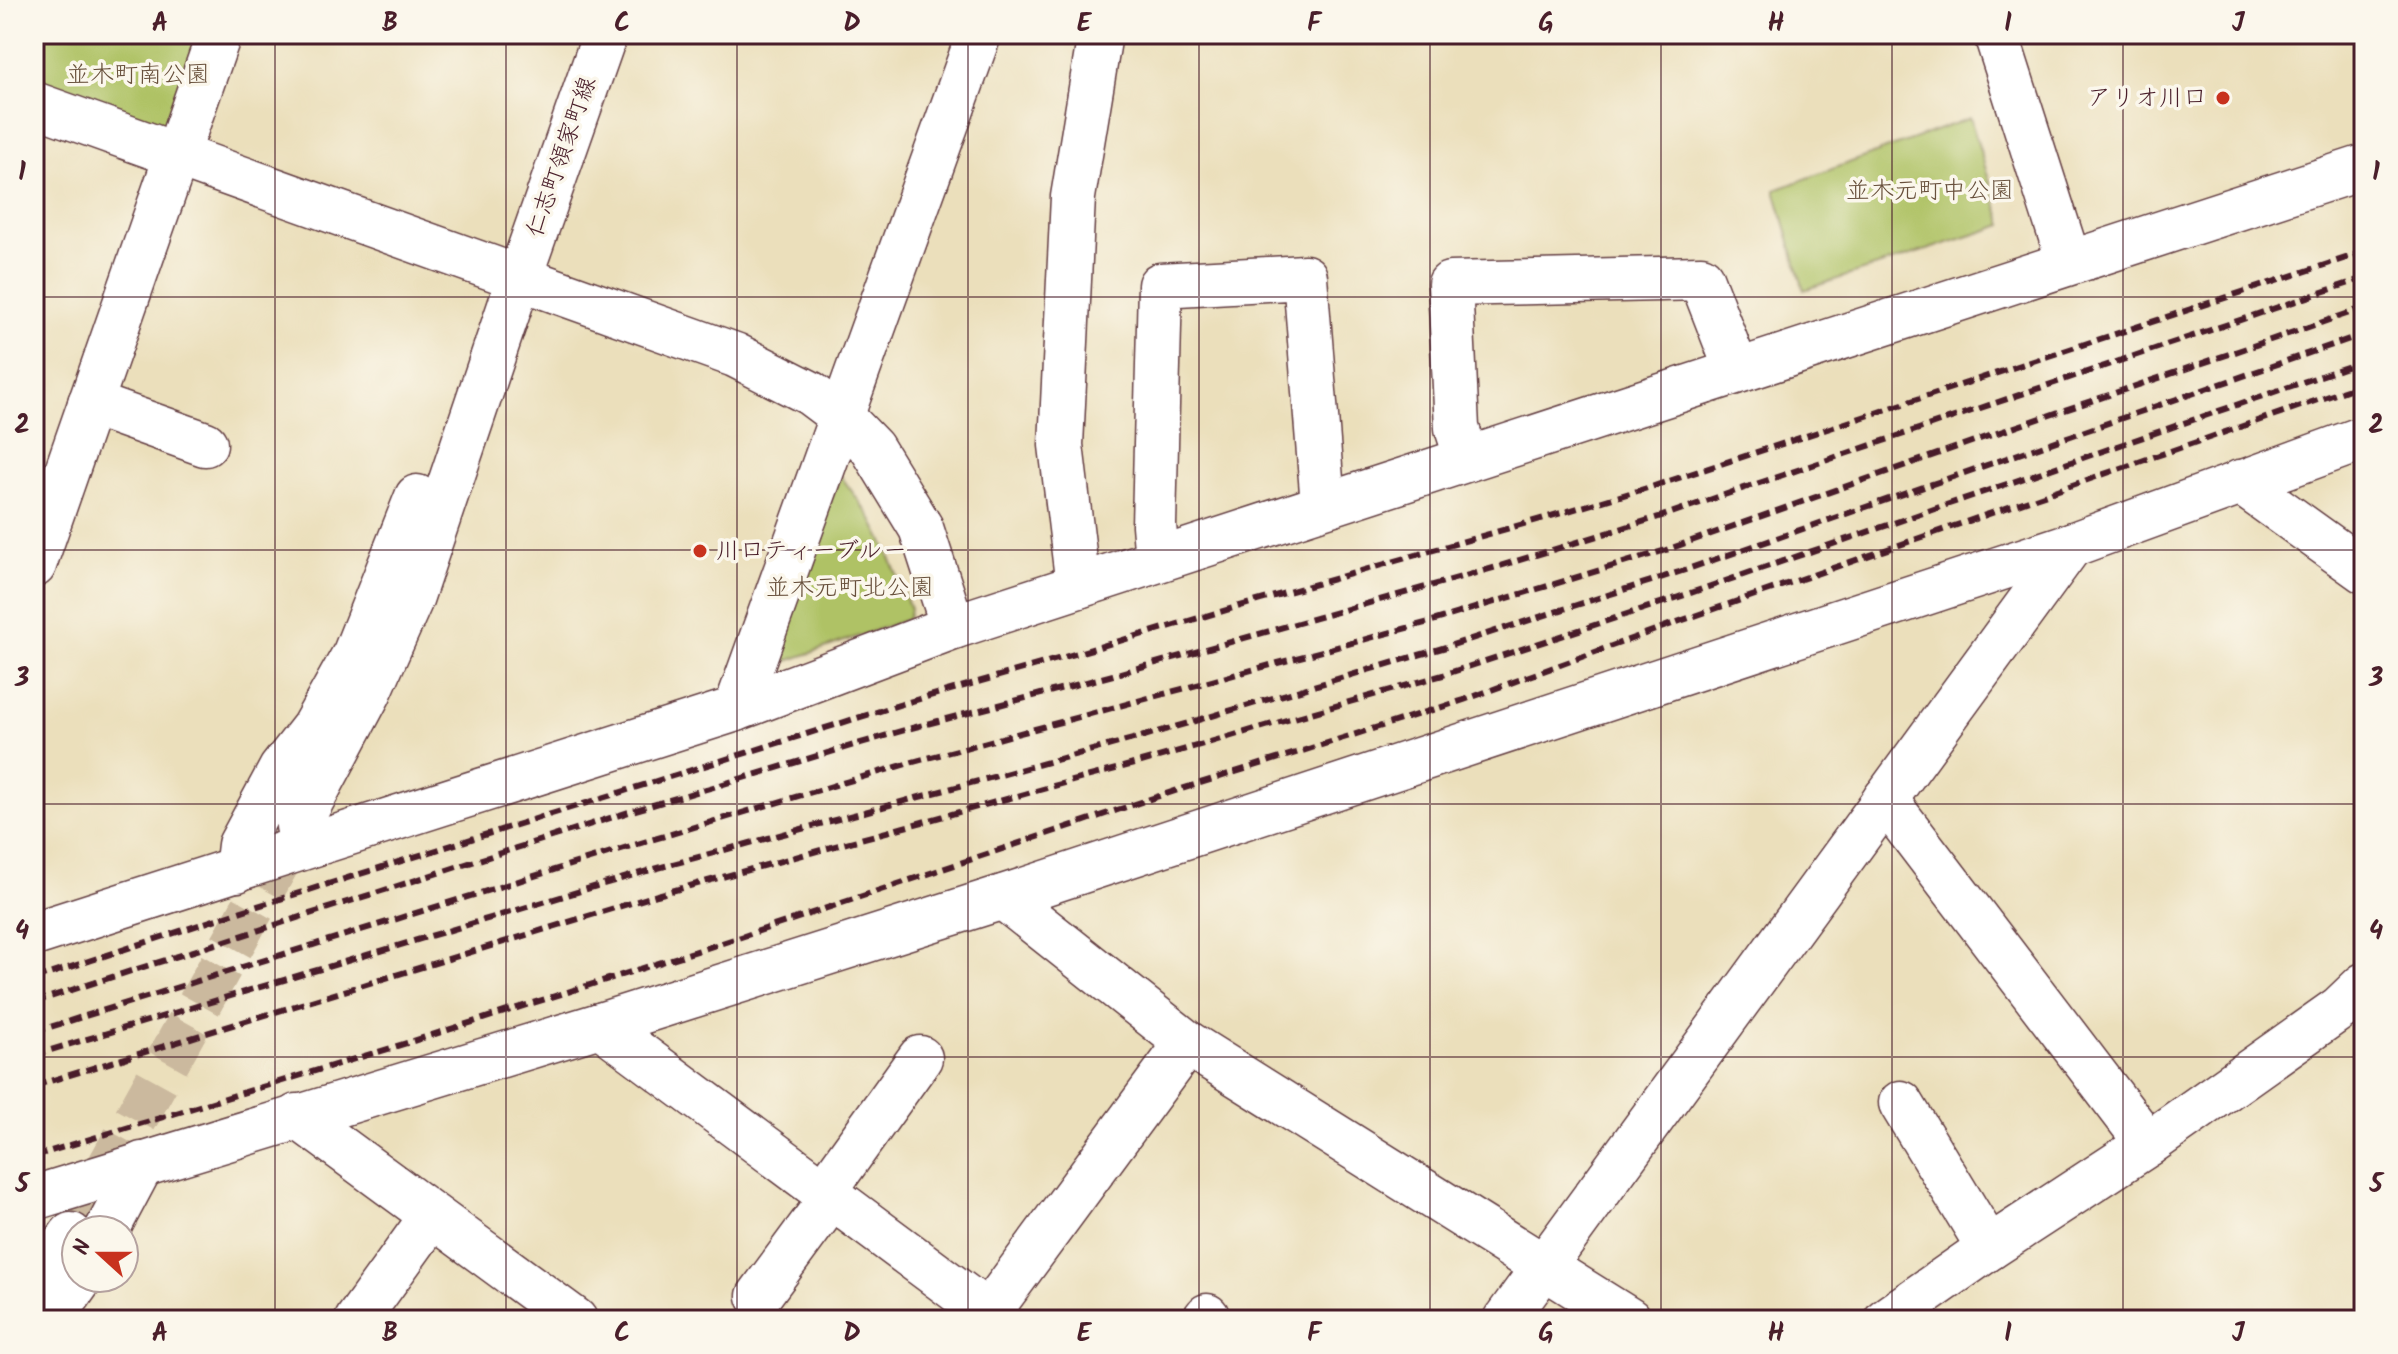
<svg xmlns="http://www.w3.org/2000/svg" width="2398" height="1354" viewBox="0 0 2398 1354" font-family="Kalam,'Klee One',sans-serif">
	<style>
		.green { fill: #afc265; stroke: #7c7048; stroke-width: 2 }
		.lines { fill: none; stroke-linecap: round; stroke-linejoin: round }
		.minor-tunnel { stroke: #cbb99e; stroke-width: 44; stroke-dasharray: 44 22; stroke-linecap: butt }
		.minor-casing { stroke: #623c41; stroke-width: 47 }
		.minor { stroke: #fff; stroke-width: 44 }
		.rail { stroke: #4a1f2b; stroke-width: 6; stroke-dasharray: 12 6; stroke-linecap: butt }
		.grid { fill: none; stroke: #4a1f2b; stroke-width: 2; stroke-opacity: 0.55 }
		.poi-dot { fill: #c8321e; stroke: #fbf7ec; stroke-width: 3 }
		.labels { text-anchor: middle; dominant-baseline: central; stroke-width: 7; stroke-linejoin: round; paint-order: stroke }
		.park-label { font-size: 24px; fill: #68503c; stroke: #fbf7ec }
		.poi-label { font-size: 24px; fill: #4a1f2b; stroke: #fbf7ec; text-anchor: end }
		.street-label { font-size: 24px; fill: #4a1f2b; stroke: #fbf7ec }
		.neatline { fill: none; stroke: #4a1f2b; stroke-width: 3 }
		.grid-label { font-size: 26px; text-anchor: middle; font-weight: bold; fill: #4a1f2b }
	</style>
	<rect width="100%" height="100%" fill="#fbf7ec"/>
	<filter id="ink" filterUnits="userSpaceOnUse"><feTurbulence type="fractalNoise" baseFrequency=".0125" numOctaves="2"/><feDisplacementMap in="SourceGraphic" scale="16" xChannelSelector="R" yChannelSelector="G"/><feConvolveMatrix kernelMatrix="1 2 1 2 8 2 1 2 1" color-interpolation-filters="sRGB"/></filter>
	<filter id="wash" filterUnits="userSpaceOnUse"><feTurbulence type="fractalNoise" baseFrequency=".006" numOctaves="4" result="noise"/><feDisplacementMap in="SourceGraphic" scale="32" xChannelSelector="R" yChannelSelector="G"/><feGaussianBlur stdDeviation="1.8" result="paint"/><feColorMatrix in="noise" values="0 0 0 0 0 0 0 0 0 0 0 0 0 0 0 0 0 1.4 0 .05"/><feComposite in="paint" operator="in"/></filter>
	<g filter="url(#wash)">
		<rect width="100%" height="100%" fill="#ebdfbb"/>
		<g class="green">
			<polygon points="34,34 199,34 165,128 34,80"/>
			<polygon points="1970,118 2003,225 1804,290 1775,190"/>
			<polygon points="840,475 870,516 886,547 910,609 908,619 770,667"/>
		</g>
	</g>
	<g filter="url(#ink)">
		<g class="lines">
			<polyline class="minor-tunnel" points="71,1235 295,832"/>
			<defs>
				<g id="minor">
					<polyline points="1996,34 2069,262"/>
					<polyline points="34,104 735,355 810,393 842,417 872,448 921,528 953,627"/>
					<polyline points="90,403 205,444"/>
					<polyline points="1467,459 1457,428 1450,284 1701,278 1737,371"/>
					<polyline points="2240,482 2364,571"/>
					<polyline points="1157,560 1154,525 1160,285 1305,277 1323,505"/>
					<polyline points="34,565 219,34"/>
					<polyline points="1078,586 1061,445 1073,197 1100,34"/>
					<polyline points="736,709 979,34"/>
					<polyline points="1885,799 2148,1144"/>
					<polyline points="298,826 369,693 411,599 519,279 605,34"/>
					<polyline points="237,870 240,845 281,769 313,728 355,653 417,497"/>
					<polyline points="1003,897 1187,1043 1629,1320"/>
					<polyline points="34,934 736,709 953,627 2364,167"/>
					<polyline points="600,1025 997,1320"/>
					<polyline points="1901,1103 1989,1248"/>
					<polyline points="297,1116 575,1320"/>
					<polyline points="824,1192 920,1058"/>
					<polyline points="34,1198 600,1025 1003,897 2071,545 2364,438"/>
					<polyline points="107,1230 142,1164"/>
					<polyline points="34,1288 71,1235"/>
					<polyline points="759,1296 832,1197"/>
					<polyline points="51,1320 81,1278"/>
					<polyline points="357,1320 432,1216"/>
					<polyline points="983,1320 1187,1043"/>
					<polyline points="1204,1320 1207,1316"/>
					<polyline points="1505,1320 2071,545"/>
					<polyline points="1886,1320 1989,1248 2148,1144 2340,1008 2364,985"/>
				</g>
			</defs>
			<use href="#minor" class="minor-casing"/>
			<use href="#minor" class="minor"/>
			<g class="rail">
				<polyline points="34,979 226,916 902,704 1651,487 2364,252"/>
				<polyline points="34,1002 629,812 908,729 1113,675 1497,567 1662,516 2364,278"/>
				<polyline points="34,1032 634,845 913,762 1429,622 1666,550 1974,441 2364,308"/>
				<polyline points="34,1055 647,871 1144,736 1446,647 1679,572 2364,334"/>
				<polyline points="34,1086 657,895 1141,762 1443,675 1676,598 2364,361"/>
				<polyline points="34,1156 391,1048 741,937 1156,797 1464,700 1680,621 2364,384"/>
			</g>
		</g>
	</g>
	<path class="grid" d="M275 34V1320M506 34V1320M737 34V1320M968 34V1320M1199 34V1320M1430 34V1320M1661 34V1320M1892 34V1320M2123 34V1320M34 297H2364M34 550H2364M34 804H2364M34 1057H2364"/>
	<g class="poi-dot">
		<circle cx="2223" cy="98" r="8"/>
		<circle cx="700" cy="551" r="8"/>
	</g>
	<g class="labels">
		<g class="park-label">
			<text x="138" y="75">並木町南公園</text>
			<text x="1930" y="191">並木元町中公園</text>
			<text x="850" y="588">並木元町北公園</text>
		</g>
		<g class="poi-label">
			<text x="2207" y="98">アリオ川口</text>
			<text x="716" y="551" text-anchor="start">川口ティーブルー</text>
		</g>
		<g class="street-label">
			<text transform="translate(562 157) rotate(-71)">仁志町領家町線</text>
		</g>
	</g>
	<rect width="2398" height="1354" fill="none" stroke="#fbf7ec" stroke-width="88"/>
	<g transform="translate(100 1254) rotate(291)"><circle r="38" fill="#fbf7ec" stroke="#b4a19f" stroke-width="2"/>
	<path d="M0-6L14 30L0 20L-14 30Z" fill="#c8321e"/>
	<text y="-12" font-size="22" font-weight="bold" text-anchor="middle" fill="#4a1f2b">N</text>
	</g>
	<rect x="44" y="44" width="2310" height="1266" class="neatline"/>
	<g class="grid-label">
		<text x="160" y="31">A</text>
		<text x="390" y="31">B</text>
		<text x="622" y="31">C</text>
		<text x="852" y="31">D</text>
		<text x="1084" y="31">E</text>
		<text x="1314" y="31">F</text>
		<text x="1546" y="31">G</text>
		<text x="1776" y="31">H</text>
		<text x="2008" y="31">I</text>
		<text x="2238" y="31">J</text>
		<text x="22" y="180">1</text>
		<text x="2376" y="180">1</text>
		<text x="22" y="433">2</text>
		<text x="2376" y="433">2</text>
		<text x="22" y="686">3</text>
		<text x="2376" y="686">3</text>
		<text x="22" y="939">4</text>
		<text x="2376" y="939">4</text>
		<text x="22" y="1192">5</text>
		<text x="2376" y="1192">5</text>
		<text x="160" y="1341">A</text>
		<text x="390" y="1341">B</text>
		<text x="622" y="1341">C</text>
		<text x="852" y="1341">D</text>
		<text x="1084" y="1341">E</text>
		<text x="1314" y="1341">F</text>
		<text x="1546" y="1341">G</text>
		<text x="1776" y="1341">H</text>
		<text x="2008" y="1341">I</text>
		<text x="2238" y="1341">J</text>
	</g>
</svg>
